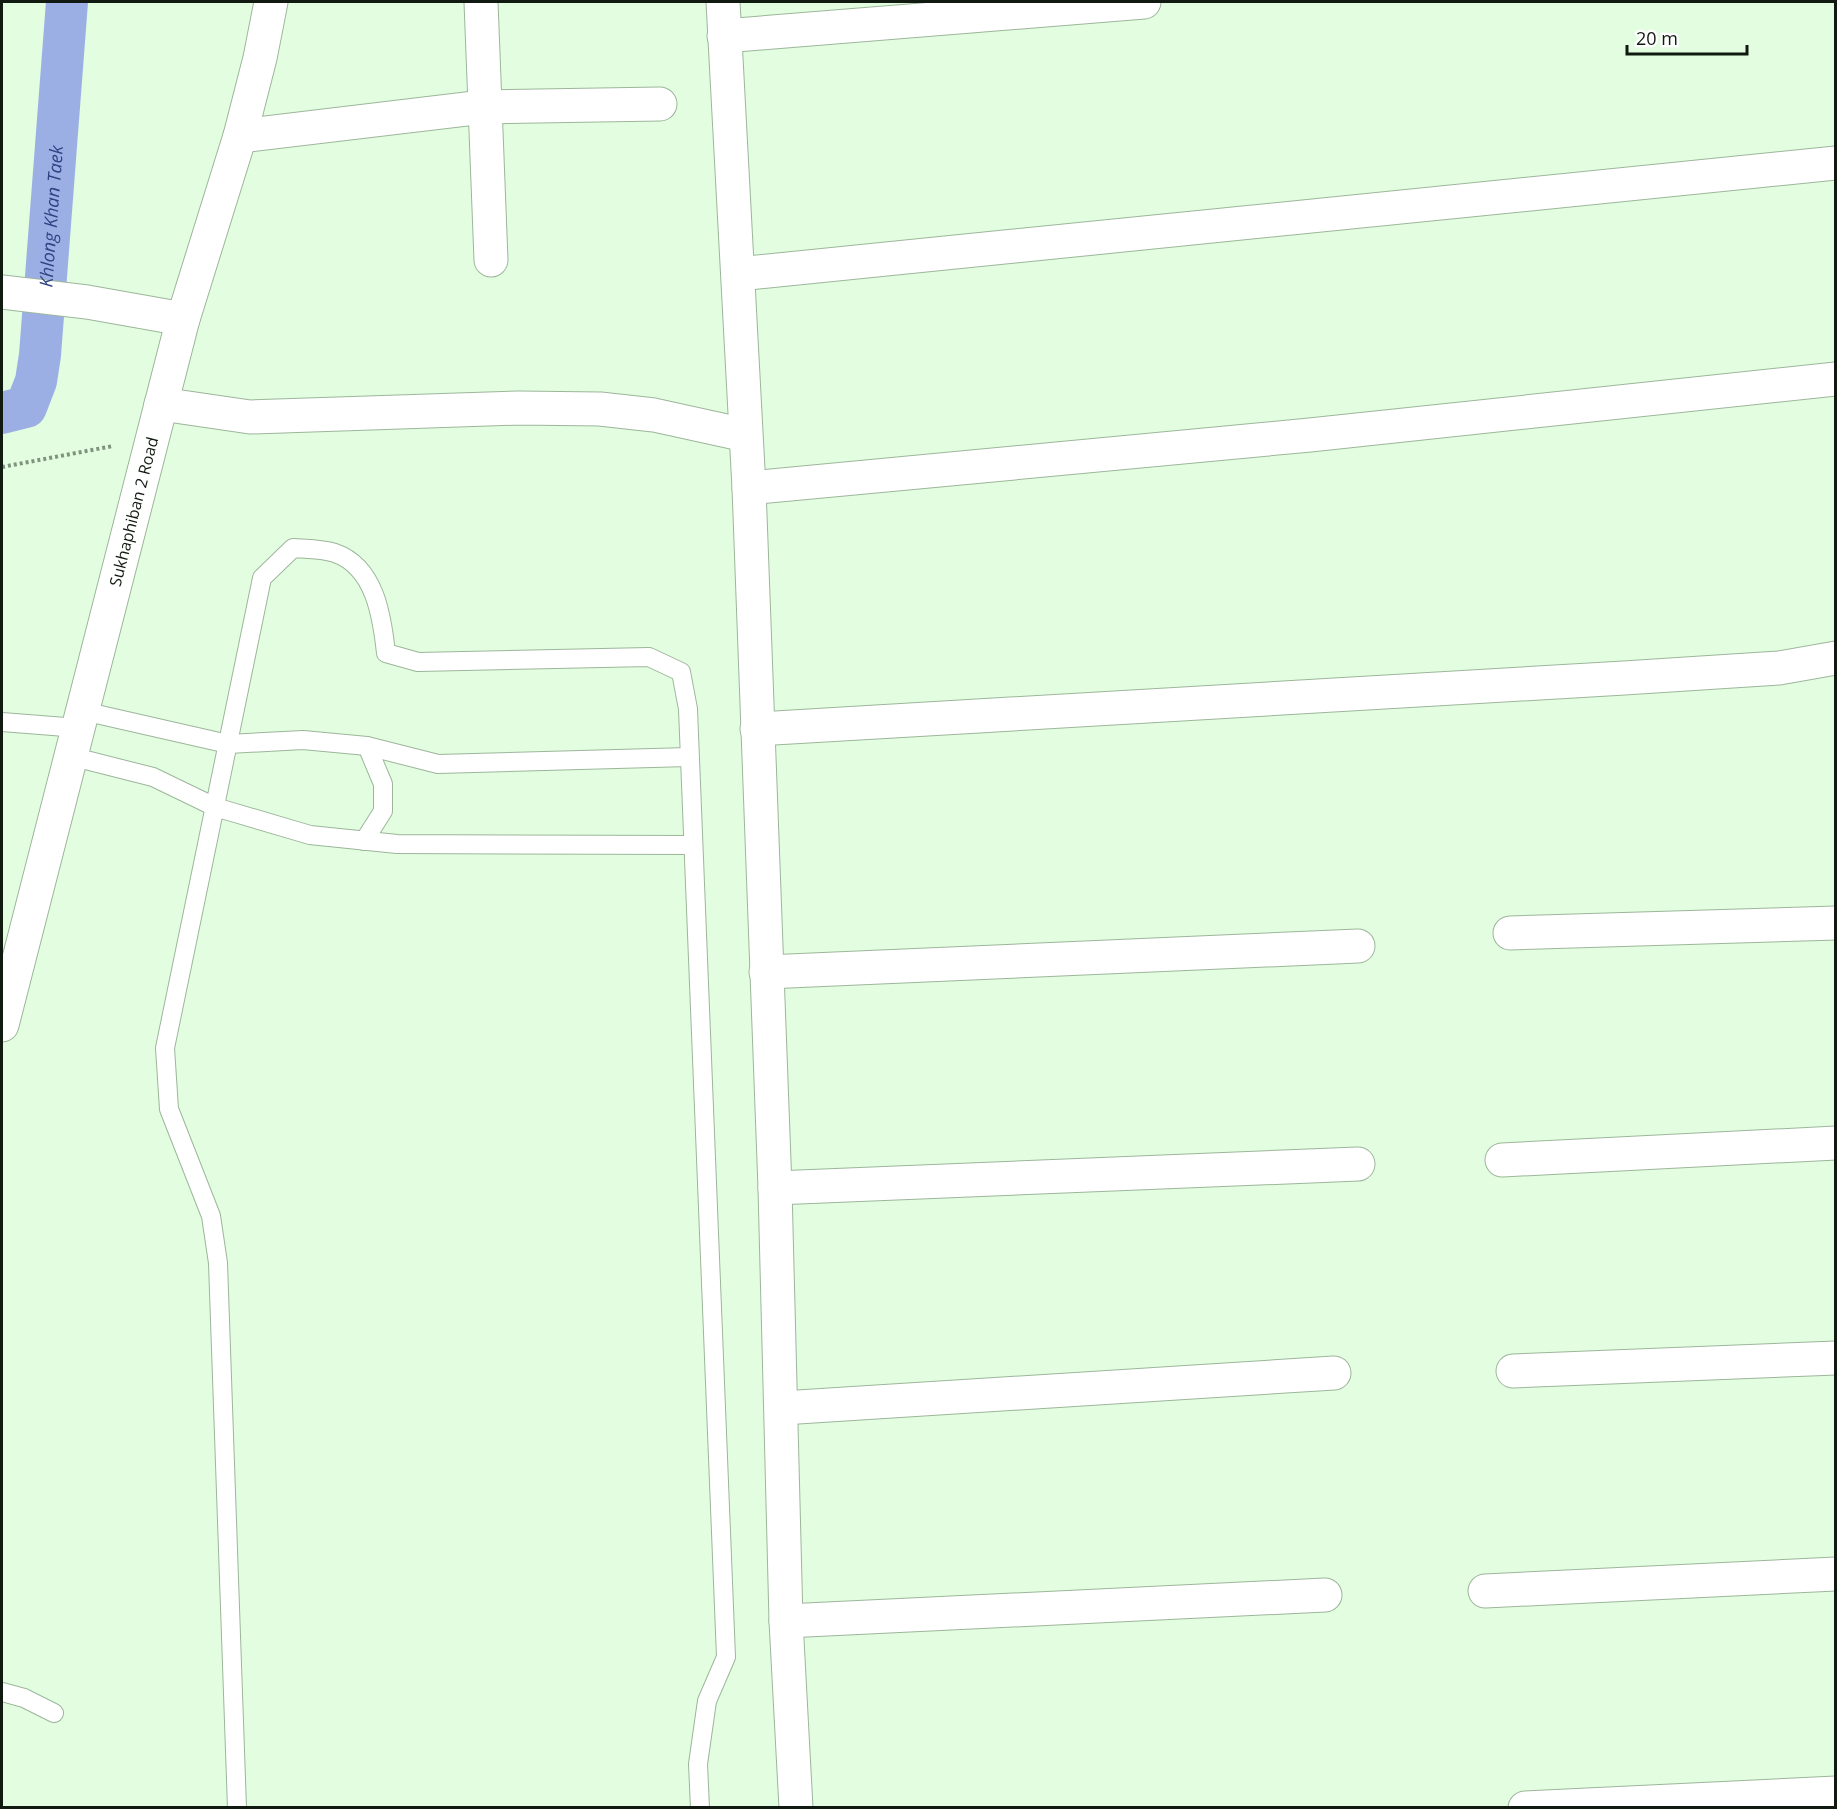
<svg xmlns="http://www.w3.org/2000/svg" width="1837" height="1809" viewBox="0 0 1837 1809" font-family="'Open Sans',sans-serif">
	<style>
		.lines { fill: none; stroke-linecap: round; stroke-linejoin: round }
		.canal { stroke: #9cafe5; stroke-width: 42 }
		.service-casing { stroke: #9db69b; stroke-width: 20 }
		.minor-casing { stroke: #9db69b; stroke-width: 35 }
		.tertiary-casing { stroke: #9db69b; stroke-width: 35 }
		.path { stroke: #80937e; stroke-width: 4; stroke-dasharray: 3 3; stroke-linecap: butt }
		.service { stroke: #fff; stroke-width: 18 }
		.minor { stroke: #fff; stroke-width: 33 }
		.tertiary { stroke: #fff; stroke-width: 33 }
		.labels { text-anchor: middle; dominant-baseline: central; stroke-width: 4.5; stroke-linejoin: round; paint-order: stroke }
		.street-label { font-size: 16px; fill: #111a10; stroke: #fff }
		.water-label { font-size: 18px; font-style: italic; fill: #2f4282; stroke: #fff }
	</style>
	<rect width="100%" height="100%" fill="#e2fde0"/>
	<g class="lines">
		<path class="canal" id="s1" d="M2 413 26 407 36 381 40 355 67 2"/>
		<defs>
			<g id="service">
				<polyline points="83,711 228,744 303,740 367,746 438,764 689,757"/>
				<polyline points="2,722 78,728"/>
				<polyline points="70,756 153,777 215,807 310,835 397,844 692,845"/>
				<polyline points="364,841 383,811 383,784 367,746"/>
				<polyline points="2,1692 24,1698 54,1713"/>
				<path d="M237 1808 218 1263 211 1216 169 1109 165 1048 262 578 293 548C306 549 323 549 335 553 375 567 382 616 386 653L418 662 649 657 681 672 688 709 726 1657 707 1701 698 1764 700 1808"/>
			</g>
			<g id="minor">
				<polyline points="481,2 491,260"/>
				<polyline points="723,2 749,488 775,1188 786,1621 796,1808"/>
				<polyline points="724,36 1144,2"/>
				<polyline points="240,136 483,107 660,104"/>
				<polyline points="738,274 1836,163"/>
				<polyline points="2,292 87,302 183,319"/>
				<polyline points="161,404 250,417 519,408 600,409 654,415 745,435"/>
				<polyline points="749,488 1310,435 1836,379"/>
				<polyline points="757,729 1624,678 1779,668 1836,658"/>
				<polyline points="1510,933 1836,923"/>
				<polyline points="766,972 1358,946"/>
				<polyline points="1502,1160 1836,1143"/>
				<polyline points="775,1188 1358,1164"/>
				<polyline points="1513,1371 1836,1358"/>
				<polyline points="782,1408 1334,1373"/>
				<polyline points="1485,1591 1836,1574"/>
				<polyline points="786,1621 1325,1595"/>
				<polyline points="1525,1808 1836,1793"/>
			</g>
			<g id="tertiary">
				<path id="s2" d="M2 1025 183 319 240 136 260 58 271 2"/>
			</g>
		</defs>
		<use href="#service" class="service-casing"/>
		<use href="#minor" class="minor-casing"/>
		<use href="#tertiary" class="tertiary-casing"/>
		<polyline class="path" points="2,467 113,446"/>
		<use href="#service" class="service"/>
		<use href="#minor" class="minor"/>
		<use href="#tertiary" class="tertiary"/>
	</g>
	<g class="labels">
		<g class="street-label">
			<text stroke="none"><textPath href="#s2" startOffset="530">Sukhaphiban 2 Road</textPath></text>
		</g>
		<g class="water-label">
			<text stroke="none"><textPath href="#s1" startOffset="218">Khlong Khan Taek</textPath></text>
		</g>
	</g>
	<rect width="1837" height="1809" fill="none" stroke="#111a10" stroke-width="6"/>
	<path d="M1627 45v9h120v-9" fill="none" stroke="#111a10" stroke-width="3"/>
	<text x="1636" y="45" font-size="18" fill="#111a10" stroke="#ffffff" stroke-width="4.5" paint-order="stroke">20 m</text>
</svg>
